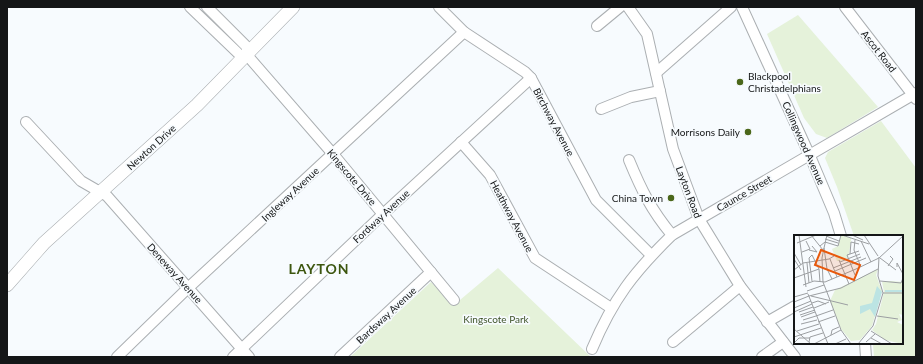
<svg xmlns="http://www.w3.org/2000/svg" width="923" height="364" viewBox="0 0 923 364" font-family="Lato,sans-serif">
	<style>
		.green { fill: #e5f2da }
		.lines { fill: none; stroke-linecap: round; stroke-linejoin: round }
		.minor-casing { stroke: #abafb2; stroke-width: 12 }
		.major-casing { stroke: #abafb2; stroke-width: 14 }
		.minor { stroke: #fff; stroke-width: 10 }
		.major { stroke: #fff; stroke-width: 13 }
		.poi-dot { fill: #4b671a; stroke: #f7fbfe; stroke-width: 1.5 }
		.labels { text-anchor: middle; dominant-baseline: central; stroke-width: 3.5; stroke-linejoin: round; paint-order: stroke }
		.street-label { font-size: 10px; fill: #141617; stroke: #f7fbfe }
		.poi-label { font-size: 10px; fill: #141617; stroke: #f7fbfe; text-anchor: end }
		.park-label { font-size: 10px; fill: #3f5429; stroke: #f7fbfe }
		.district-label { font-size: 14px; font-weight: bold; letter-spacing: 1px; fill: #3d560f; stroke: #f7fbfe }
		.inset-river { fill: none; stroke: #bce4e3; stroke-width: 2 }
		.inset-road { fill: none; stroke: #9c9fa2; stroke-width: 1 }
		.view { fill: #e8590c; fill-opacity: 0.15; stroke: #e8590c; stroke-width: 2 }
		.inset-edge { fill: none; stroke: #141617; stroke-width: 2 }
	</style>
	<rect width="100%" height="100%" fill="#f7fbfe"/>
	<g class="green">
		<polygon points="798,15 878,107 827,138 816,134 804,118 767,34"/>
		<polygon points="881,121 916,168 916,357 874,357 873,345 873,343 902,343 902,236 854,236 837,187 825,158 828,152"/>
		<polygon points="498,268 591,357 350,357 431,282 454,305"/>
	</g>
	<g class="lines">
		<defs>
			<g id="minor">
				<polyline points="190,7 240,55 247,55"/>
				<polyline points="207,7 247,47 247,55"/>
				<polyline points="439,7 464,32 525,72 531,78 596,200 651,255"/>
				<polyline points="628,7 647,34 673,149 699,219 740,286 795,357"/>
				<polyline points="742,7 810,156 834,213 841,236"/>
				<polyline points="845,7 916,99"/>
				<polyline points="597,26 620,7"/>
				<polyline points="247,55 333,154 454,300"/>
				<polyline points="656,73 731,7"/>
				<polyline points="601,109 631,97 660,91"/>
				<polyline points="26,122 81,181 107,196 249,357"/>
				<polyline points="461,142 490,175 535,258 611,308"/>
				<path d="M629 160C641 189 651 210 672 235"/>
				<polyline points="767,322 795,306"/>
				<polyline points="673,342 740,286"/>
				<polyline points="865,343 866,357"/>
				<path d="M592 349C613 299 634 272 672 235L916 93"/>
				<polyline points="117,357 188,288 464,32"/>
				<polyline points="233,357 383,214 531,78"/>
				<polyline points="340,357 431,272"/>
				<polyline points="762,357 783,342"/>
			</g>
			<polyline id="major" points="7,285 44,243 197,105 293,7"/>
		</defs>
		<use href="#minor" class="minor-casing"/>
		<use href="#major" class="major-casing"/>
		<use href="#minor" class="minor"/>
		<use href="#major" class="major"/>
	</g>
	<g class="poi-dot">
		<circle cx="740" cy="82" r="4"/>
		<circle cx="748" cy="132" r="4"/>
		<circle cx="671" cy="198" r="4"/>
	</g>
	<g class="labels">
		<g class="street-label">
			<text transform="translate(879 51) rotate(52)">Ascot Road</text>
			<text transform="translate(554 122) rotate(62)">Birchway Avenue</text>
			<text transform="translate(804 143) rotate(66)">Collingwood Avenue</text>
			<text transform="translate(151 147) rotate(-42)">Newton Drive</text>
			<text transform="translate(352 177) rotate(50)">Kingscote Drive</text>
			<text transform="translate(689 192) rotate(69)">Layton Road</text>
			<text transform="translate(744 193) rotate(-30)">Caunce Street</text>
			<text transform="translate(290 194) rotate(-43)">Ingleway Avenue</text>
			<text transform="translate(381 216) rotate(-43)">Fordway Avenue</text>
			<text transform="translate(512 216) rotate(62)">Heathway Avenue</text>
			<text transform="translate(175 273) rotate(48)">Deneway Avenue</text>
			<text transform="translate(386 315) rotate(-43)">Bardsway Avenue</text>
		</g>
		<g class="poi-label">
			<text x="748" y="76" text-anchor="start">Blackpool<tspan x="748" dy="12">Christadelphians</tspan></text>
			<text x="740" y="132">Morrisons Daily</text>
			<text x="663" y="198">China Town</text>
		</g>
		<g class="park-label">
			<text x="496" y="319">Kingscote Park</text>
		</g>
		<g class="district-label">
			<text x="319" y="268">LAYTON</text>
		</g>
	</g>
	<g transform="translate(794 235)">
		<rect width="109" height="109" fill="#f7fbfe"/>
		<path d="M47 0 57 3V7L54 23 46 26H43L38 14 44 11ZM84 34 82 40 88 56 78 91 66 105 57 106 47 94 36 66 41 55ZM97 46 109 47V80L105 79 108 85 103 87 109 90V109L91 105 78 95 82 89 90 57 88 47Z" fill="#e5f2da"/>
		<path d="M83 51 88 57 81 82 76 74 66 79V71L78 68Z" fill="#bce4e3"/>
		<path class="inset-river" d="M91 56H109"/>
		<path class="inset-road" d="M5 0 12 52M17 0 29 15M33 0 30 13 33 34 38 44M48 0 75 9M58 0 69 5M70 0 84 21M32 1 45 6M31 4 44 8M61 5 60 15 67 32M67 6 77 27M3 8 22 0M26 11 31 7 44 11 47 0M30 13 28 23 29 47 36 65M15 15 23 17 18 11M8 17 16 14 12 6M0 18 7 30M56 19 57 7 65 9M86 23 102 35M0 24 7 35M36 24 43 42M45 25 55 49M46 27 66 19M13 28 15 48M94 31 99 24 96 21M103 32V28L109 39M39 33 67 22M0 35 9 28 35 24 40 21M41 36 72 23M61 40 53 20 65 16M0 43 25 34M18 46 15 23 18 20 25 34 26 47M86 46 107 48 109 43M9 50 20 46 31 47 62 34 85 23 109 1M13 56 30 50M89 58H109M14 59 34 109M15 61 47 53 84 34M17 61 54 70M0 62 14 58M36 65 47 95 57 109M0 67 15 61M18 68 24 66 32 69M0 73 17 66M20 73 35 67M0 77 18 69M5 77 19 72M6 80 21 75M22 81 39 75M83 81 104 84M7 82 21 77M9 85 22 81M24 87 41 81M7 89 23 85M0 94 17 109M3 96 25 89M77 96 98 109M37 100 38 95 45 92M0 102 27 93M77 103 88 109M15 107 16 102 29 98M72 107 81 99M0 108 5 103H16M20 109 47 95M41 109 52 104M64 109 79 91 89 58 84 41 85 22"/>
		<path class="view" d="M27 15 66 30 60 45 21 30Z"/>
		<rect width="109" height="109" class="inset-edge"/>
	</g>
	<rect width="923" height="364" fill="none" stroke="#141617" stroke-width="16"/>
</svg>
